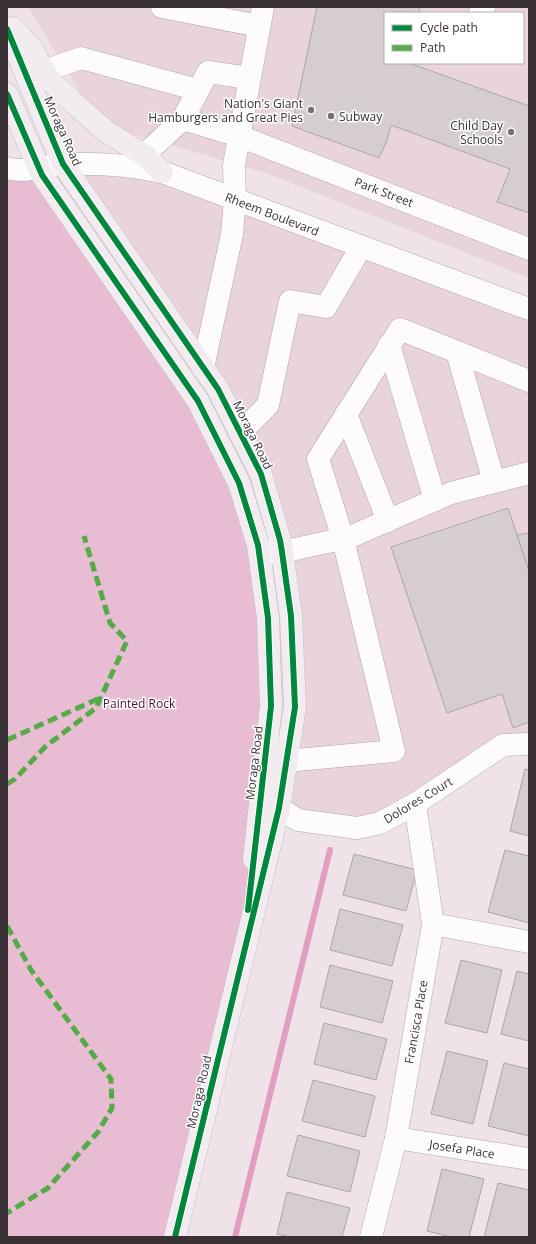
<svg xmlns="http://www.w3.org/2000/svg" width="536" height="1244" viewBox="0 0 536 1244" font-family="'Open Sans',sans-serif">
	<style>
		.built { fill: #e9d4de; fill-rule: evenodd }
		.green { fill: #e8bcd3 }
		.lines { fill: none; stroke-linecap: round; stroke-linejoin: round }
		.stream { stroke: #e29ec2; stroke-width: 6 }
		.building { fill: #d6cdd1; stroke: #aea5a9 }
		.minor-casing { stroke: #afa6ab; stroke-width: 23 }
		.major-casing { stroke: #c6c0c3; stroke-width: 23 }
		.minor { stroke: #fdfbfc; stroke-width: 22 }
		.major { stroke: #f2ecf0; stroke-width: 22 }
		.quiet { stroke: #55ab45; stroke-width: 5; stroke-dasharray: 10 5; stroke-linecap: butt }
		.cycleway-casing { stroke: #fff; stroke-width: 8 }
		.cycleway { stroke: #00873e; stroke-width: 6 }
		.poi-dot { fill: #796f74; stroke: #fff; stroke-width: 1.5 }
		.labels { text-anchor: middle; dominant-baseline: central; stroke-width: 3; stroke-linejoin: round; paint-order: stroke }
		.poi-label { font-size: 12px; fill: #393135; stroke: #fff; text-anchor: end }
		.street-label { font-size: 12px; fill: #393135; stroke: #fff }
		.park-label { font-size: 12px; fill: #491033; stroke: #fff }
	</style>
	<rect width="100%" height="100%" fill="#efe3e9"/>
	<g class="built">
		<path d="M28 7H529V278L263 172 99 124ZM385 13H523V63H385Z"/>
		<polygon points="135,166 529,309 529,735 357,828 261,796 40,169"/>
	</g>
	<polygon class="green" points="7,168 40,169 239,483 271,706 244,952 175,1237 7,1237"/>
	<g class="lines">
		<polyline class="stream" points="235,1237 330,850"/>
	</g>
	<g class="building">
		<polygon points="317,7 420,7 419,13 385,13 385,63 409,63 529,106 529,213 497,202 510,169 391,125 387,140 379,158 292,126"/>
		<polygon points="508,508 529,571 529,722 513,728 502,694 447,713 391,547"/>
		<polygon points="529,533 529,571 517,535"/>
		<polygon points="525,769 529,770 529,836 510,831"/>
		<polygon points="505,850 529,856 529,923 488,912"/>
		<polygon points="354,854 417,870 406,911 343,895"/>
		<polygon points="340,909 403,925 392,966 330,950"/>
		<polygon points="461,960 502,970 487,1033 445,1023"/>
		<polygon points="330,965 393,981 382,1023 320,1007"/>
		<polygon points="517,971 529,974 529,1041 501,1034"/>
		<polygon points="324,1023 387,1039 376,1080 314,1064"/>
		<polygon points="447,1051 488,1061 473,1124 431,1114"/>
		<polygon points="504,1063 529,1069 529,1136 488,1126"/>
		<polygon points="313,1080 375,1096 365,1137 302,1121"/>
		<polygon points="298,1135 360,1151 350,1192 287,1176"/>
		<polygon points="442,1169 484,1179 469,1237 451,1237 427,1231"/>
		<polygon points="498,1183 529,1190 529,1237 484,1237"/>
		<polygon points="287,1192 350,1208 342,1237 290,1237 277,1234"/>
	</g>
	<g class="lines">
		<defs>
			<g id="minor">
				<polyline points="162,7 259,26"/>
				<polyline points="480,13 484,7"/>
				<polyline points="44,71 81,58 198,90"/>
				<polyline points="183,119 239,136 529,249"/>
				<polyline points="144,155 183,119 208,72 249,78"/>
				<path d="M7 168C26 174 46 164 65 164 97 163 130 165 162 172L529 309"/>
				<polyline points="389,345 435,500"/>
				<polyline points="457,352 494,482"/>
				<polyline points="203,368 232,234 235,200 234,165 263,7"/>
				<polyline points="346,414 388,521"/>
				<polyline points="240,433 268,405 290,301 326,307 361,247"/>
				<polyline points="262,553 282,552 350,537 451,493 529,473"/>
				<polyline points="286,761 394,751 343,539 318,459 400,329 529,381"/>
				<polyline points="279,808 298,820 357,828 380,823 415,804 503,745 529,744"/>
				<polyline points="433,924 529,942"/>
				<polyline points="396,1138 529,1159"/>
				<polyline points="371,1237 396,1138 433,924 415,804"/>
			</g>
			<g id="major">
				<polyline points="13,28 32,49 48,78 77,106 107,132 144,155 162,172"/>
				<polyline points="7,29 63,164 218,389 261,474 280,540 282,552 291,616 295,707 279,808 175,1237"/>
				<polyline points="7,94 42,175 198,401 239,483 258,545 268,618 271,706 254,859"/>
			</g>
		</defs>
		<use href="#minor" class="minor-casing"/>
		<use href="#major" class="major-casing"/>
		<use href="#minor" class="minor"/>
		<use href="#major" class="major"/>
		<g class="quiet">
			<polyline points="7,740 100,698"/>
			<polyline points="7,784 15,779 46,746 96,708 127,641 110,623 84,536"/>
			<polyline points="7,926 31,970 111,1079 112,1108 98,1132 48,1188 7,1213"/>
		</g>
		<defs>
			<g id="cycleway">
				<polyline points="7,29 63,164 218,389 261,474 280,540 282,552 291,616 295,707 279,808 175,1237"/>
				<polyline points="7,94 42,175 198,401 239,483 258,545 268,618 271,706 248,910"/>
			</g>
		</defs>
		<use href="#cycleway" class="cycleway-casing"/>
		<use href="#cycleway" class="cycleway"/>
	</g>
	<g class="poi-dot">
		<circle cx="311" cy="110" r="4"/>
		<circle cx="331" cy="116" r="4"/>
		<circle cx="511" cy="132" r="4"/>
	</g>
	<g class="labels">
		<g class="poi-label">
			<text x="303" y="103">Nation's Giant<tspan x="303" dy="14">Hamburgers and Great Pies</tspan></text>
			<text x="339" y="116" text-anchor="start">Subway</text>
			<text x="503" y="125">Child Day<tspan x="503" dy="14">Schools</tspan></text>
		</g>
		<g class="street-label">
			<text transform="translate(63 131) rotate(66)">Moraga Road</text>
			<text transform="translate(384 192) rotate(21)">Park Street</text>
			<text transform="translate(272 214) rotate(21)">Rheem Boulevard</text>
			<text transform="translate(253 435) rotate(64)">Moraga Road</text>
			<text transform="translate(254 763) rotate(-83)">Moraga Road</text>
			<text transform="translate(418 800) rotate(-31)">Dolores Court</text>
			<text transform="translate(416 1022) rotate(-80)">Francisca Place</text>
			<text transform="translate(199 1092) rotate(-77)">Moraga Road</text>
			<text transform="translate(462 1149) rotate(9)">Josefa Place</text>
		</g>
		<g class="park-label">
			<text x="139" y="703">Painted Rock</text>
		</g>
	</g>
	<rect width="536" height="1244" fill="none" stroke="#393135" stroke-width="16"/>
	<rect x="384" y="12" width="140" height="52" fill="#ffffff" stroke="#b0adae"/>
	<rect x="392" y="25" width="20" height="6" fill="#00873e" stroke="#b0adae"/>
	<text x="420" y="32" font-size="12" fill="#393135">Cycle path</text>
	<rect x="392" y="45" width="20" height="6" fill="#55ab45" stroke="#b0adae"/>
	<text x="420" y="52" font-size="12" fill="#393135">Path</text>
</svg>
